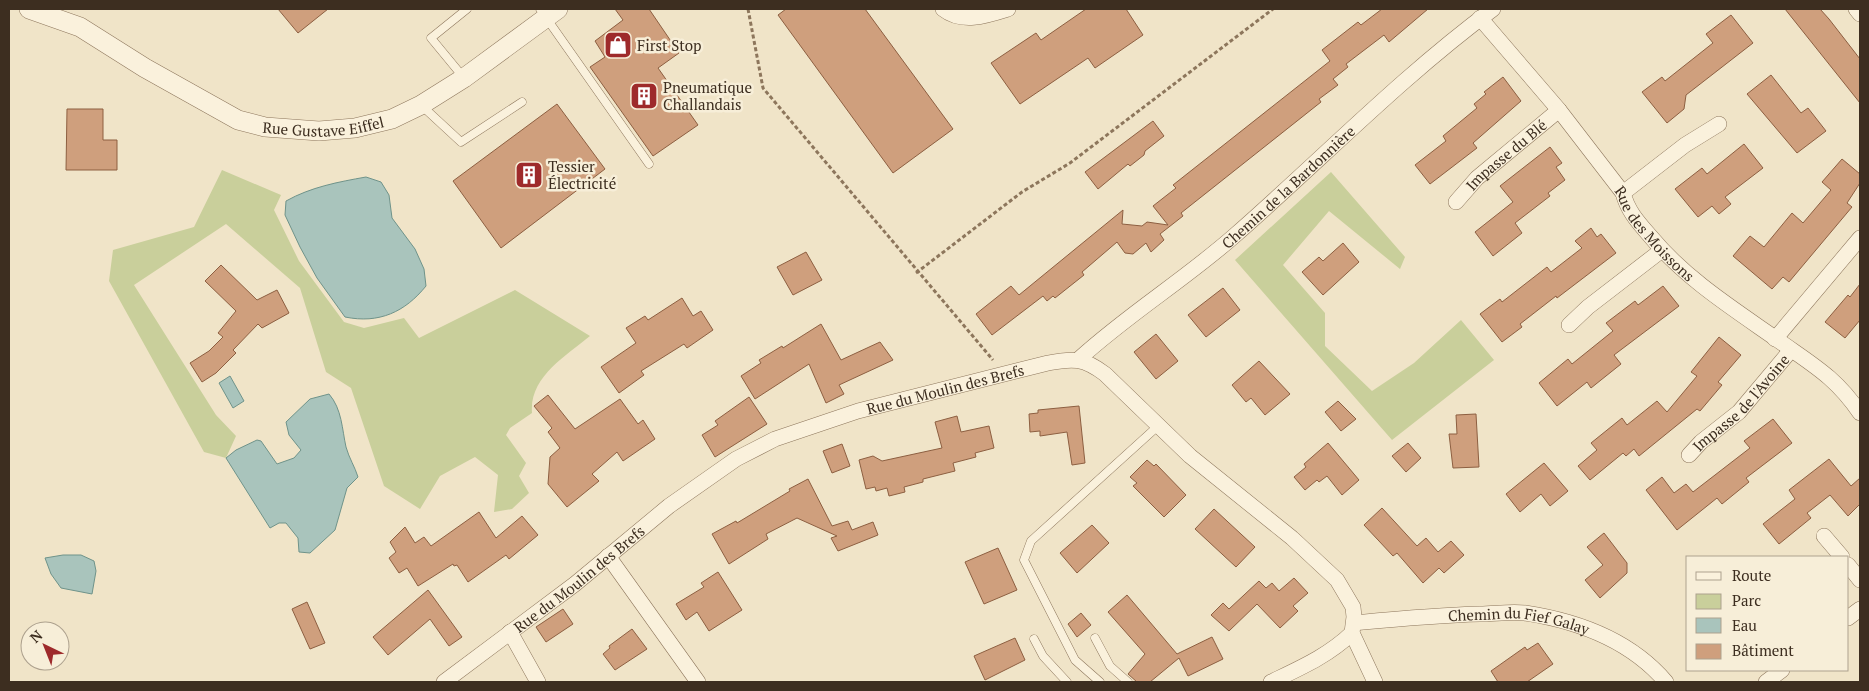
<svg xmlns="http://www.w3.org/2000/svg" width="1869" height="691" viewBox="0 0 1869 691" font-family="'PT Serif',serif">
	<style>
		.green { fill: #c9cf9b }
		.water { fill: #a9c4bc; stroke: #6f938a }
		.building { fill: #cf9f7d; stroke: #8d5f41 }
		.lines { fill: none; stroke-linecap: round; stroke-linejoin: round }
		.service-casing { stroke: #8d765c; stroke-width: 9 }
		.minor-casing { stroke: #8d765c; stroke-width: 16 }
		.tertiary-casing { stroke: #8d765c; stroke-width: 20 }
		.path { stroke: #8d765c; stroke-width: 3; stroke-dasharray: 4 2.5; stroke-linecap: butt }
		.service { stroke: #faf1dc; stroke-width: 8 }
		.minor { stroke: #faf1dc; stroke-width: 15 }
		.tertiary { stroke: #faf1dc; stroke-width: 19 }
		.labels { text-anchor: middle; dominant-baseline: central; stroke-width: 5; stroke-linejoin: round; paint-order: stroke }
		.poi-label { font-size: 15px; fill: #3d2e20; stroke: #f7eed8; text-anchor: start }
		.street-label { font-size: 15px; fill: #3d2e20; stroke: #f7eed8 }
	</style>
	<rect width="100%" height="100%" fill="#f0e4c8"/>
	<g class="green">
		<path d="M222 170 281 195 274 210 299 261 344 322 364 328 404 318 419 338 515 290 590 336C566 356 529 377 532 413L510 428 506 435 526 463 519 476 529 493 512 509 494 512 498 475 475 457 440 476 420 509 384 486 351 388 326 372 300 288 226 224 134 285 216 415 236 436 226 458 204 452 109 281 113 250 194 227Z"/>
		<polygon points="1331,172 1405,257 1400,269 1329,211 1283,265 1325,313 1325,346 1372,391 1414,363 1461,320 1494,360 1392,440 1235,260"/>
	</g>
	<g class="water">
		<path d="M366 177 381 182 389 195 392 218 415 249 424 269 426 286C405 312 379 324 345 317L317 278 300 247 285 215 286 201C311 187 338 182 366 177Z"/>
		<polygon points="230,376 244,401 233,408 219,383"/>
		<path d="M329 394C342 409 342 429 346 447 349 458 355 467 358 477L347 488 335 530 310 553 299 552 298 538 286 523H279L270 528 226 458 236 450 257 440 261 441 277 464 294 458 301 450 289 435 286 422 310 399Z"/>
		<polygon points="63,555 81,555 94,561 96,571 92,594 61,588 51,574 45,558"/>
	</g>
	<g class="building">
		<polygon points="278,9 328,9 298,33"/>
		<polygon points="615,9 649,9 679,53 658,68 698,125 653,156 590,67 605,57 595,41 623,20"/>
		<polygon points="786,9 865,9 953,129 893,173 778,15"/>
		<polygon points="1086,9 1126,9 1143,35 1095,68 1088,58 1020,104 991,63 1036,33 1041,40"/>
		<polygon points="1382,9 1428,9 1389,42 1384,35 1346,64 1348,67 1333,79 1338,85 1319,99 1321,102 1181,213 1183,216 1160,234 1164,240 1151,252 1146,243 1133,254 1125,253 1117,242 1082,272 1084,275 1055,298 1053,296 1047,301 1043,296 992,335 976,314 1011,286 1019,295 1123,210 1122,224 1142,226 1147,222 1168,225 1153,206 1176,188 1173,185 1330,61 1322,50 1358,22 1361,25"/>
		<polygon points="1785,9 1820,9 1829,19 1860,59 1860,103"/>
		<polygon points="1731,15 1753,43 1686,95 1684,109 1667,123 1642,92 1662,77 1665,81 1713,43 1706,34"/>
		<polygon points="1771,75 1801,113 1808,108 1826,131 1797,153 1747,94"/>
		<polygon points="1503,77 1521,101 1473,143 1477,148 1430,184 1415,165 1446,141 1443,136 1477,108 1474,104 1486,94 1484,92"/>
		<polygon points="557,104 605,169 501,248 453,181"/>
		<polygon points="67,109 103,109 103,140 117,140 117,170 66,170"/>
		<polygon points="1153,121 1164,136 1145,151 1144,155 1130,166 1128,164 1098,189 1085,172"/>
		<polygon points="1744,144 1763,168 1725,197 1731,204 1719,214 1712,206 1698,217 1675,189 1702,168 1707,174"/>
		<polygon points="1550,147 1562,163 1556,167 1565,180 1548,193 1550,196 1515,223 1522,233 1493,256 1475,232 1513,202 1500,186"/>
		<polygon points="1842,159 1860,174 1860,183 1847,203 1852,207 1789,282 1783,277 1772,289 1733,256 1750,236 1764,247 1792,213 1803,223 1831,190 1822,182"/>
		<polygon points="1591,228 1597,237 1601,234 1616,253 1557,298 1556,296 1520,324 1522,327 1502,342 1480,314 1500,299 1502,302 1547,267 1551,272 1582,248 1575,241"/>
		<polygon points="1343,243 1359,262 1323,295 1302,272 1319,257 1323,261"/>
		<polygon points="806,252 822,280 793,295 777,267"/>
		<polygon points="221,265 257,300 277,290 289,313 262,328 258,324 233,350 236,353 216,373 202,382 190,363 209,351 223,337 218,333 236,311 205,281"/>
		<polygon points="1860,284 1860,320 1845,338 1825,322 1848,295 1850,297"/>
		<polygon points="1663,286 1679,306 1614,355 1621,364 1591,388 1587,382 1557,406 1539,383 1568,359 1572,364 1613,331 1606,323 1635,301 1638,305"/>
		<polygon points="1223,288 1240,310 1206,337 1188,315"/>
		<polygon points="682,298 693,316 701,311 713,330 687,348 684,344 641,371 644,375 619,393 601,367 636,343 626,328 645,316 648,320"/>
		<polygon points="821,324 841,360 880,342 893,360 839,385 844,394 826,403 809,364 755,399 741,376 761,363 759,360 782,346 783,348"/>
		<polygon points="1156,334 1178,361 1156,379 1134,352"/>
		<polygon points="1719,337 1741,355 1718,382 1722,385 1700,411 1697,409 1639,456 1634,449 1626,456 1623,453 1590,480 1578,466 1597,450 1591,443 1622,418 1627,425 1657,401 1667,412 1697,376 1691,372"/>
		<polygon points="1259,361 1290,394 1265,415 1251,398 1246,402 1232,385"/>
		<polygon points="548,395 575,429 620,399 638,424 643,420 655,439 623,461 617,452 592,474 599,481 567,507 548,484 550,457 560,448 548,432 552,428 534,406"/>
		<polygon points="749,397 767,424 715,457 702,435 718,425 715,421"/>
		<polygon points="1338,401 1356,419 1341,431 1325,412"/>
		<polygon points="1079,406 1085,463 1072,465 1067,432 1040,436 1040,431 1030,432 1029,414 1038,413 1038,410"/>
		<polygon points="1476,414 1479,467 1453,468 1449,434 1457,434 1456,415"/>
		<polygon points="957,416 961,432 989,426 994,448 975,453 976,457 953,463 955,471 923,479 923,482 904,487 905,492 889,496 887,488 876,491 875,487 866,489 859,460 873,456 882,461 942,448 935,422"/>
		<polygon points="1773,419 1792,443 1746,478 1749,482 1722,504 1717,498 1677,530 1646,490 1662,477 1674,493 1686,484 1693,492 1750,448 1744,441"/>
		<polygon points="1328,443 1359,480 1342,495 1327,476 1319,482 1317,480 1305,490 1294,477 1306,467 1304,464"/>
		<polygon points="1408,443 1421,458 1406,472 1392,456"/>
		<polygon points="842,444 850,466 832,473 823,451"/>
		<polygon points="1829,459 1851,486 1860,478 1860,504 1848,516 1830,495 1807,513 1811,518 1779,544 1763,524 1795,499 1789,490"/>
		<polygon points="1147,460 1154,466 1156,464 1186,495 1164,517 1133,486 1137,483 1130,477"/>
		<polygon points="1544,463 1568,491 1550,506 1541,494 1520,512 1506,494"/>
		<polygon points="808,479 832,526 848,521 852,530 873,522 878,535 838,551 831,538 837,536 797,518 766,534 768,539 729,564 712,534 736,521 737,523 790,491 789,489"/>
		<polygon points="1382,508 1417,546 1426,538 1438,552 1451,541 1464,555 1444,573 1439,568 1423,583 1397,553 1393,556 1364,525"/>
		<polygon points="1214,509 1255,547 1236,567 1195,529"/>
		<polygon points="479,512 496,538 522,516 538,535 509,559 506,555 468,582 457,565 454,566 453,564 418,586 407,568 399,573 389,558 396,552 390,542 405,527 415,543 424,537 431,546"/>
		<polygon points="1092,525 1109,543 1077,573 1060,553"/>
		<polygon points="1604,533 1627,563 1627,573 1600,598 1585,580 1603,565 1587,547"/>
		<polygon points="998,548 1017,590 984,604 965,562"/>
		<polygon points="718,572 742,610 709,631 697,612 686,620 676,604 704,587 701,583"/>
		<polygon points="1294,578 1308,593 1293,606 1298,611 1280,628 1257,604 1229,631 1211,615 1223,603 1229,609 1259,581 1266,588 1272,583 1279,591"/>
		<polygon points="428,590 462,637 449,646 430,619 388,655 373,637"/>
		<polygon points="1127,595 1177,654 1212,637 1223,659 1188,676 1179,658 1150,682 1137,682 1128,674 1145,654 1108,612"/>
		<polygon points="307,602 325,643 310,649 292,609"/>
		<polygon points="563,609 573,624 546,642 536,627"/>
		<polygon points="1081,613 1091,625 1077,637 1068,624"/>
		<polygon points="632,629 647,649 615,670 603,654 610,648 609,646"/>
		<polygon points="1015,638 1025,660 985,680 974,656"/>
		<polygon points="1538,643 1553,664 1527,682 1498,682 1491,671 1525,647 1527,650"/>
	</g>
	<g class="lines">
		<defs>
			<g id="service">
				<polyline points="540,9 649,164"/>
				<polyline points="464,78 431,38 467,9"/>
				<polyline points="421,105 461,142 522,102"/>
				<polyline points="1095,638 1110,666 1128,682"/>
				<polyline points="1034,639 1043,656 1067,682"/>
				<polyline points="1100,682 1075,660 1024,560 1031,541 1158,426"/>
			</g>
			<g id="minor">
				<path d="M943 9C962 24 986 16 1008 9"/>
				<polyline points="1856,9 1860,14"/>
				<path id="s1" d="M1480 18 1559 110 1623 193C1628 212 1639 223 1651 237 1685 278 1732 308 1775 338 1811 364 1835 376 1860 413"/>
				<polyline points="1623,193 1685,145 1719,124"/>
				<path id="s2" d="M1456 202 1477 178 1559 110"/>
				<polyline points="1569,325 1588,307 1662,250"/>
				<polyline points="1775,339 1860,238"/>
				<path id="s3" d="M1079 359C1127 315 1184 280 1233 237 1320 161 1400 78 1493 9"/>
				<path id="s4" d="M1689 455 1701 442 1739 412 1791 350"/>
				<polyline points="1824,536 1842,557"/>
				<polyline points="608,556 698,682"/>
				<polyline points="1848,565 1860,580"/>
				<polyline points="1848,618 1860,609"/>
				<path id="s5" d="M1354 623C1396 619 1437 615 1480 614 1494 614 1511 611 1525 613 1578 621 1631 641 1666 682"/>
				<polyline points="510,632 538,682"/>
				<path id="s6" d="M444 682 575 584 669 506 736 459 775 439 858 411 1048 363C1073 358 1084 358 1105 374L1190 456 1292 538 1337 580 1353 607 1354 617 1352 633 1375 682"/>
				<path d="M1271 682C1300 668 1328 656 1352 633"/>
				<polyline points="1766,682 1782,670"/>
			</g>
			<g id="tertiary">
				<path id="s7" d="M29 9 80 27 145 68 238 120 265 127 319 131 355 128 392 119 421 105 464 78 558 9"/>
			</g>
		</defs>
		<use href="#service" class="service-casing"/>
		<use href="#minor" class="minor-casing"/>
		<use href="#tertiary" class="tertiary-casing"/>
		<g class="path">
			<polyline points="748,9 763,88 993,360"/>
			<polyline points="916,273 1022,192 1070,163 1273,9"/>
		</g>
		<use href="#service" class="service"/>
		<use href="#minor" class="minor"/>
		<use href="#tertiary" class="tertiary"/>
	</g>
	<defs>
		<symbol id="shop-square" viewBox="-11 -11 22 22"><rect x="-9" y="-9" width="18" height="18" rx="4" fill="#9e2a2b" stroke="#f7eed8"/><path d="M-5-2.5h2.3a2.7 3.5 0 0 1 5.4 0H5L5.5 6h-11ZM-1.5-2.5h3a1.5 2.3 0 0 0-3 0Z" fill="#fff"/></symbol>
		<symbol id="building-square" viewBox="-11 -11 22 22"><rect x="-9" y="-9" width="18" height="18" rx="4" fill="#9e2a2b" stroke="#f7eed8"/><path d="M-4-6H4V6H1V3H-1V6H-4ZM-2.5-4.3h1.7v1.8h-1.7ZM.8-4.3h1.7v1.8H.8ZM-2.5-1h1.7V.8h-1.7ZM.8-1h1.7V.8H.8Z" fill="#fff"/></symbol>
	</defs>
	<g fill-rule="evenodd">
		<use href="#shop-square" x="602" y="29" width="32" height="32"/>
		<use href="#building-square" x="628" y="80" width="32" height="32"/>
		<use href="#building-square" x="513" y="159" width="32" height="32"/>
	</g>
	<g class="labels">
		<g class="poi-label">
			<text x="637" y="45">First Stop</text>
			<text x="663" y="87">Pneumatique<tspan x="663" dy="17">Challandais</tspan></text>
			<text x="548" y="166">Tessier<tspan x="548" dy="17">Électricité</tspan></text>
		</g>
		<g class="street-label">
			<text stroke="none"><textPath href="#s7" startOffset="324">Rue Gustave Eiffel</textPath></text>
			<text stroke="none"><textPath href="#s2" startOffset="69">Impasse du Blé</textPath></text>
			<text stroke="none"><textPath href="#s3" startOffset="271">Chemin de la Bardonnière</textPath></text>
			<text stroke="none"><textPath href="#s1" startOffset="278">Rue des Moissons</textPath></text>
			<text stroke="none"><textPath href="#s6" startOffset="589">Rue du Moulin des Brefs</textPath></text>
			<text stroke="none"><textPath href="#s4" startOffset="74">Impasse de l'Avoine</textPath></text>
			<text stroke="none"><textPath href="#s6" startOffset="170">Rue du Moulin des Brefs</textPath></text>
			<text stroke="none"><textPath href="#s5" startOffset="166">Chemin du Fief Galay</textPath></text>
		</g>
	</g>
	<rect width="1869" height="691" fill="none" stroke="#3d2e20" stroke-width="20"/>
	<rect x="1686" y="556" width="162" height="115" fill="#f7eed8" stroke="#ada18e"/>
	<rect x="1696" y="572" width="25" height="8" fill="#faf1dc" stroke="#ada18e"/>
	<text x="1732" y="581" font-size="15" fill="#3d2e20">Route</text>
	<rect x="1696" y="594" width="25" height="15" fill="#c9cf9b" stroke="#ada18e"/>
	<text x="1732" y="606" font-size="15" fill="#3d2e20">Parc</text>
	<rect x="1696" y="618" width="25" height="15" fill="#a9c4bc" stroke="#ada18e"/>
	<text x="1732" y="631" font-size="15" fill="#3d2e20">Eau</text>
	<rect x="1696" y="644" width="25" height="15" fill="#cf9f7d" stroke="#ada18e"/>
	<text x="1732" y="656" font-size="15" fill="#3d2e20">Bâtiment</text>
	<g transform="translate(45 646) rotate(317)"><circle r="24" fill="#f7eed8" stroke="#ada18e"/>
	<path d="M0-4L9 19L0 12L-9 19Z" fill="#9e2a2b"/>
	<text y="-8" font-size="14" font-weight="bold" text-anchor="middle" fill="#3d2e20">N</text>
	</g>
</svg>
